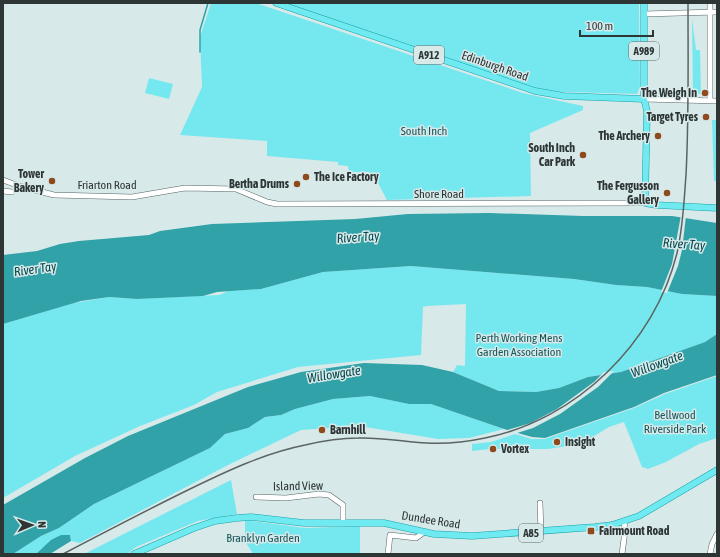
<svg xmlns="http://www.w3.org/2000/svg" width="720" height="557" viewBox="0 0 720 557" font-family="'Asap Condensed',sans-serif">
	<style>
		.green { fill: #75e8ef }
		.water { fill: #31a2a8 }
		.pier { fill: #d8e9ea }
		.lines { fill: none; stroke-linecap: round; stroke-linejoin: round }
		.stream { stroke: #31a2a8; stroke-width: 1.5 }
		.minor-casing { stroke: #566465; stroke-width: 6 }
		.major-casing { stroke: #19a2a8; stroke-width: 7 }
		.minor { stroke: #fff; stroke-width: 5 }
		.major { stroke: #6eeaf0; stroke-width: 6 }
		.rail { stroke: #5a6464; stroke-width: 1.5 }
		.poi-dot { fill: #8e4a1d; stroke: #d8e9ea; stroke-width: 1.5 }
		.labels { text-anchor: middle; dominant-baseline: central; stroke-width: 3; stroke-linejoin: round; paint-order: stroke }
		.shield { fill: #d8e9ea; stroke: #616b6b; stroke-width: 1 }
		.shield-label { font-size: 11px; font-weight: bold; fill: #2e3535 }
		.street-label { font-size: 12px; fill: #2e3535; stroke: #d8e9ea }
		.poi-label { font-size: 12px; font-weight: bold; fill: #2e3535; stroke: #d8e9ea; text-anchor: end }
		.park-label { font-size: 12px; fill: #19565a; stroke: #d8e9ea }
		.water-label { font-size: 13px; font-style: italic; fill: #03484c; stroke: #d8e9ea }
	</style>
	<rect width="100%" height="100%" fill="#d8e9ea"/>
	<g class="green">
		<polygon points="211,3 256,3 523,93 583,106 583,110 530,133 531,196 387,200 378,183 369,172 349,172 348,166 338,165 338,162 267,156 267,141 180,135 202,87 200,37"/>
		<polygon points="286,3 639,3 640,87 637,94 535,91"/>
		<polygon points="692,18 696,50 700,50 701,94 693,94"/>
		<polygon points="149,78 173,84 169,99 145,93"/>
		<polygon points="712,120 717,120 717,181 714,181"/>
		<polygon points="411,266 574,279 616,285 647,287 682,294 717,296 717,334 705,342 621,372 588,377 559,388 536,392 499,391 453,372 457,365 465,366 466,304 427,306 423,307 421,355 298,367 217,392 194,405 140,426 75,456 3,498 3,324 74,303 109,297 137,299 219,295 229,291 261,289 323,272"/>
		<polygon points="717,376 717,438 699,444 666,462 648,469 642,467 624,422 609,427 581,444 548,449 490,449 472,451 472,444 491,442 515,434 532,439 545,439 634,408 665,394"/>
		<polygon points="370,396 409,404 431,404 504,429 469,438 438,439 359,426 301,430 226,466 80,543 71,541 70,535 41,549 36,554 13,554 41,536 59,528 94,504 210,448 225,434 248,428 265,417 281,415 295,409 333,399"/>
		<polygon points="231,480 237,514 198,521 136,547 127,554 84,554"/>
		<polygon points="245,520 305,528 360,526 360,554 253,554 245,541"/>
	</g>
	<g class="water">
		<polygon points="489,213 583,216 672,216 717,223 717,296 682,294 647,287 616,285 574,279 411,266 323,272 261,289 217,292 203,296 137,299 109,297 81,301 3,324 3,255 37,251 60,244 79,241 149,235 160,231 212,224 355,219 408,214"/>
		<polygon points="717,334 717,375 664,393 634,407 545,438 532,437 504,429 431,404 409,404 370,396 333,399 295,409 281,415 265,417 248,428 225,434 210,448 94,504 59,528 41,536 13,554 3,554 3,505 85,458 128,436 248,387 301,372 364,363 422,365 453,372 499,391 536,392 559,388 588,377 621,372 705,342"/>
		<polygon points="61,535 70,535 71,541 50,554 36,554 51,540"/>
	</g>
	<g class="pier">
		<polygon points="681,215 686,216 682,250 678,266 667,293 661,292 672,264"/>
		<polygon points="614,371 598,387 560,414 533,428 514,434 504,431 531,423 557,409 594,382 604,372"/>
	</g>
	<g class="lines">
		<polyline class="stream" points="200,52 200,30 208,3"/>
		<defs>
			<g id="minor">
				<polyline points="644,14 717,12"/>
				<polyline points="644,99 717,101"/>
				<polyline points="710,100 710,3"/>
				<polyline points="3,180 19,186 54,195 132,197 185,188 236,189 267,202 277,204 645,203"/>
				<polyline points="3,191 12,192"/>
				<polyline points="256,497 286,498 319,494 329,495 343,505 343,523"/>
				<polyline points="540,503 541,532"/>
				<polyline points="388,554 390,535 416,538 424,532"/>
				<polyline points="622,554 625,531 624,521"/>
				<polyline points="710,554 712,544 717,534"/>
			</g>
			<g id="major">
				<polyline points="276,3 535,91 564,96 644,99"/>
				<polyline points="644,3 644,99 647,111 645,203 656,205 717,208"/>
				<polyline points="134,554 194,528 215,521 237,518 251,517 304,523 384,523 434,534 472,536 595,527 612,525 639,516 717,470"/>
			</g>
		</defs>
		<use href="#minor" class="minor-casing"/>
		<use href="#major" class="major-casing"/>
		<use href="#minor" class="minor"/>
		<use href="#major" class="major"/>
		<path class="rail" d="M63 554C105 532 147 510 190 489 227 471 265 453 305 445 322 441 340 438 358 438 381 437 404 442 427 443 446 444 466 442 485 438 576 420 655 343 677 253 683 228 684 201 686 175 689 118 688 60 688 3"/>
	</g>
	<g class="poi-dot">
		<circle cx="705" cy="93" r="4"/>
		<circle cx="706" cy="117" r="4"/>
		<circle cx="658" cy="136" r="4"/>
		<circle cx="583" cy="155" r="4"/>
		<circle cx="306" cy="177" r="4"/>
		<circle cx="52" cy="181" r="4"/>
		<circle cx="297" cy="184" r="4"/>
		<circle cx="667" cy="193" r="4"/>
		<circle cx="322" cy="430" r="4"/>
		<circle cx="557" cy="442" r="4"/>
		<circle cx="493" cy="449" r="4"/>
		<rect x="587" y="527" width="8" height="8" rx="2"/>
	</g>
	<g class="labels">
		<g class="shield">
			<rect x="629" y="42" width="30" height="18" rx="3"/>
			<rect x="414" y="46" width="30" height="18" rx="3"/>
			<rect x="519" y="524" width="24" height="18" rx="3"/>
		</g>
		<g class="shield-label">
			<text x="644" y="51">A989</text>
			<text x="429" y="55">A912</text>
			<text x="531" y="533">A85</text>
		</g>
		<g class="street-label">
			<text transform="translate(495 66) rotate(19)">Edinburgh Road</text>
			<text x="107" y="185">Friarton Road</text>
			<text x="439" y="194">Shore Road</text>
			<text transform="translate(298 486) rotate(-1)">Island View</text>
			<text transform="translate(431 520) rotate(9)">Dundee Road</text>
		</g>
		<g class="poi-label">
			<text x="697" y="93">The Weigh In</text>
			<text x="698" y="117">Target Tyres</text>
			<text x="650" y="136">The Archery</text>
			<text x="575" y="148">South Inch<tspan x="575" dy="14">Car Park</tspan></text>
			<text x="44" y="174">Tower<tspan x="44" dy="14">Bakery</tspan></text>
			<text x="314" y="177" text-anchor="start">The Ice Factory</text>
			<text x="289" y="184">Bertha Drums</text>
			<text x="659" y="186">The Fergusson<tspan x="659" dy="14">Gallery</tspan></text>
			<text x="330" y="430" text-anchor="start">Barnhill</text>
			<text x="565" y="442" text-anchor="start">Insight</text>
			<text x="501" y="449" text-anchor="start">Vortex</text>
			<text x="599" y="531" text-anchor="start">Fairmount Road</text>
		</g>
		<g class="park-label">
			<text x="424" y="131">South Inch</text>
			<text x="519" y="338">Perth Working Mens<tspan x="519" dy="14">Garden Association</tspan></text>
			<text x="675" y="415">Bellwood<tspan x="675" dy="14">Riverside Park</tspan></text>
			<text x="263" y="538">Branklyn Garden</text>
		</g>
		<g class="water-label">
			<text transform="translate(358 237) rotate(-4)">River Tay</text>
			<text transform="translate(684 244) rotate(4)">River Tay</text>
			<text transform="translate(35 269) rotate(-8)">River Tay</text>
			<text transform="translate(657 364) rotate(-20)">Willowgate</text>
			<text transform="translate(334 374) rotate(-9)">Willowgate</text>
		</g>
	</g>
	<rect width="720" height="557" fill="none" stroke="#2e3535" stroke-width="8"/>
	<g transform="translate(32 525) rotate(88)" stroke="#d8e9ea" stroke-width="3" paint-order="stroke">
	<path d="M0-3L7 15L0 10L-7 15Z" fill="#2e3535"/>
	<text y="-6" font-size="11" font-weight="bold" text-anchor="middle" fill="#2e3535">N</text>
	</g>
	<path d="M580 30v6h73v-6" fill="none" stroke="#2e3535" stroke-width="2"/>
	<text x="586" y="30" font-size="12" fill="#2e3535" stroke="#d8e9ea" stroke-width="3" paint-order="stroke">100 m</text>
</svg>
